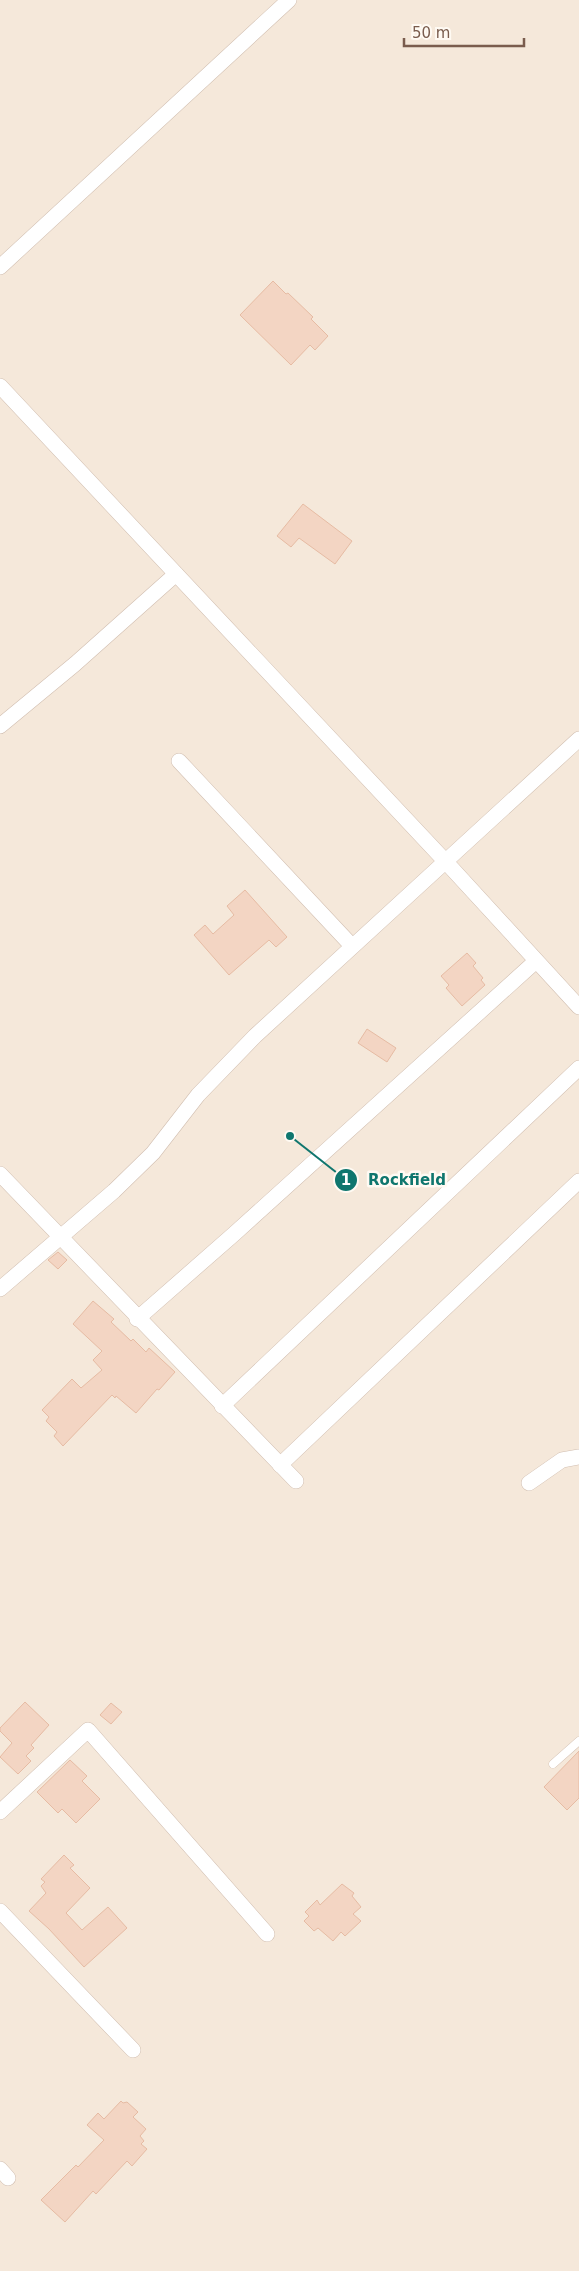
<svg xmlns="http://www.w3.org/2000/svg" width="579" height="2271" viewBox="0 0 579 2271" font-family="'DejaVu Sans',sans-serif">
	<style>
		.residential { fill: #f5e8da }
		.building { fill: #f3d5c3; stroke: #e6bba3 }
		.lines { fill: none; stroke-linecap: round; stroke-linejoin: round }
		.lane-casing { stroke: #d1beb0; stroke-width: 9 }
		.street-casing { stroke: #d1beb0; stroke-width: 16 }
		.lane { stroke: #fff; stroke-width: 8 }
		.street { stroke: #fff; stroke-width: 15 }
		.leader { fill: none; stroke: #0f766e; stroke-width: 2 }
		.callout-dot { fill: #0f766e; stroke: #fffaf3; stroke-width: 2 }
		.mark-label { font-size: 15px; text-anchor: middle; font-weight: bold; fill: #fff }
		.callout-label { font-size: 15px; text-anchor: middle; font-weight: bold; fill: #0f766e; stroke: #fffaf3; stroke-width: 5; stroke-linejoin: round; paint-order: stroke }
	</style>
	<rect width="100%" height="100%" fill="#fdf6ec"/>
	<rect class="residential" x="0" y="0" width="579" height="2271"/>
	<g class="building">
		<polygon points="273,281 286,294 288,293 313,317 311,319 328,336 315,350 310,345 291,365 240,315"/>
		<polygon points="303,504 352,541 335,564 299,538 291,547 277,536"/>
		<polygon points="245,890 287,937 276,947 269,940 229,975 194,935 205,925 213,934 234,915 227,906"/>
		<polygon points="467,953 476,963 473,966 483,978 481,980 485,985 462,1006 446,988 449,985 441,976"/>
		<polygon points="367,1029 396,1048 387,1062 358,1043"/>
		<polygon points="58,1252 67,1260 58,1269 48,1260"/>
		<polygon points="93,1301 114,1319 111,1322 131,1341 133,1339 146,1352 149,1348 175,1372 159,1390 157,1389 136,1413 116,1396 115,1398 112,1395 63,1446 54,1436 57,1432 46,1421 49,1417 42,1410 72,1379 81,1388 102,1370 93,1360 102,1351 73,1324"/>
		<polygon points="25,1702 49,1725 31,1745 34,1748 26,1756 31,1761 18,1774 0,1757 12,1743 0,1731 0,1728"/>
		<polygon points="111,1703 122,1712 111,1724 100,1715"/>
		<polygon points="579,1751 579,1798 567,1810 544,1787"/>
		<polygon points="70,1760 87,1776 82,1781 100,1799 76,1823 62,1809 58,1813 37,1792"/>
		<polygon points="64,1855 74,1865 70,1868 90,1888 66,1913 82,1930 108,1907 127,1928 84,1967 49,1929 29,1911 46,1893 41,1886 45,1882 41,1879"/>
		<polygon points="342,1884 354,1893 352,1896 361,1907 353,1914 361,1921 345,1936 341,1932 333,1941 318,1928 314,1931 304,1921 309,1916 305,1912 317,1900 320,1905"/>
		<polygon points="121,2101 123,2103 127,2102 138,2112 133,2117 146,2129 140,2136 144,2141 141,2144 147,2149 132,2166 127,2161 96,2194 93,2191 65,2222 41,2200 76,2165 78,2167 104,2140 87,2125 98,2113 104,2119"/>
	</g>
	<g class="lines">
		<defs>
			<polyline id="lane" points="553,1764 579,1741"/>
			<g id="street">
				<polyline points="0,267 289,0"/>
				<polyline points="0,386 446,862 579,1007"/>
				<polyline points="0,726 75,664 176,574"/>
				<polyline points="179,761 352,946"/>
				<polyline points="0,1174 296,1481"/>
				<polyline points="0,1289 114,1191 153,1153 198,1095 255,1036 579,739"/>
				<polyline points="137,1319 234,1234 536,961"/>
				<polyline points="222,1406 579,1068"/>
				<polyline points="280,1465 579,1181"/>
				<polyline points="529,1483 562,1460 579,1457"/>
				<polyline points="0,1812 88,1730 267,1934"/>
				<polyline points="0,1911 133,2050"/>
				<polyline points="0,2169 8,2178"/>
			</g>
		</defs>
		<use href="#lane" class="lane-casing"/>
		<use href="#street" class="street-casing"/>
		<use href="#lane" class="lane"/>
		<use href="#street" class="street"/>
	</g>
	<path class="leader" d="M290 1136L346 1180"/>
	<g class="callout-dot">
		<circle cx="290" cy="1136" r="5"/>
		<circle cx="346" cy="1180" r="12"/>
	</g>
	<g class="mark-label">
		<text x="346" y="1185">1</text>
	</g>
	<g class="callout-label">
		<text x="407" y="1185">Rockfield</text>
	</g>
	<path d="M404 38v8h120v-8" fill="none" stroke="#7a5c4d" stroke-width="2.5"/>
	<text x="412" y="38" font-size="15" fill="#7a5c4d" stroke="#fffaf3" stroke-width="4" paint-order="stroke">50 m</text>
</svg>
